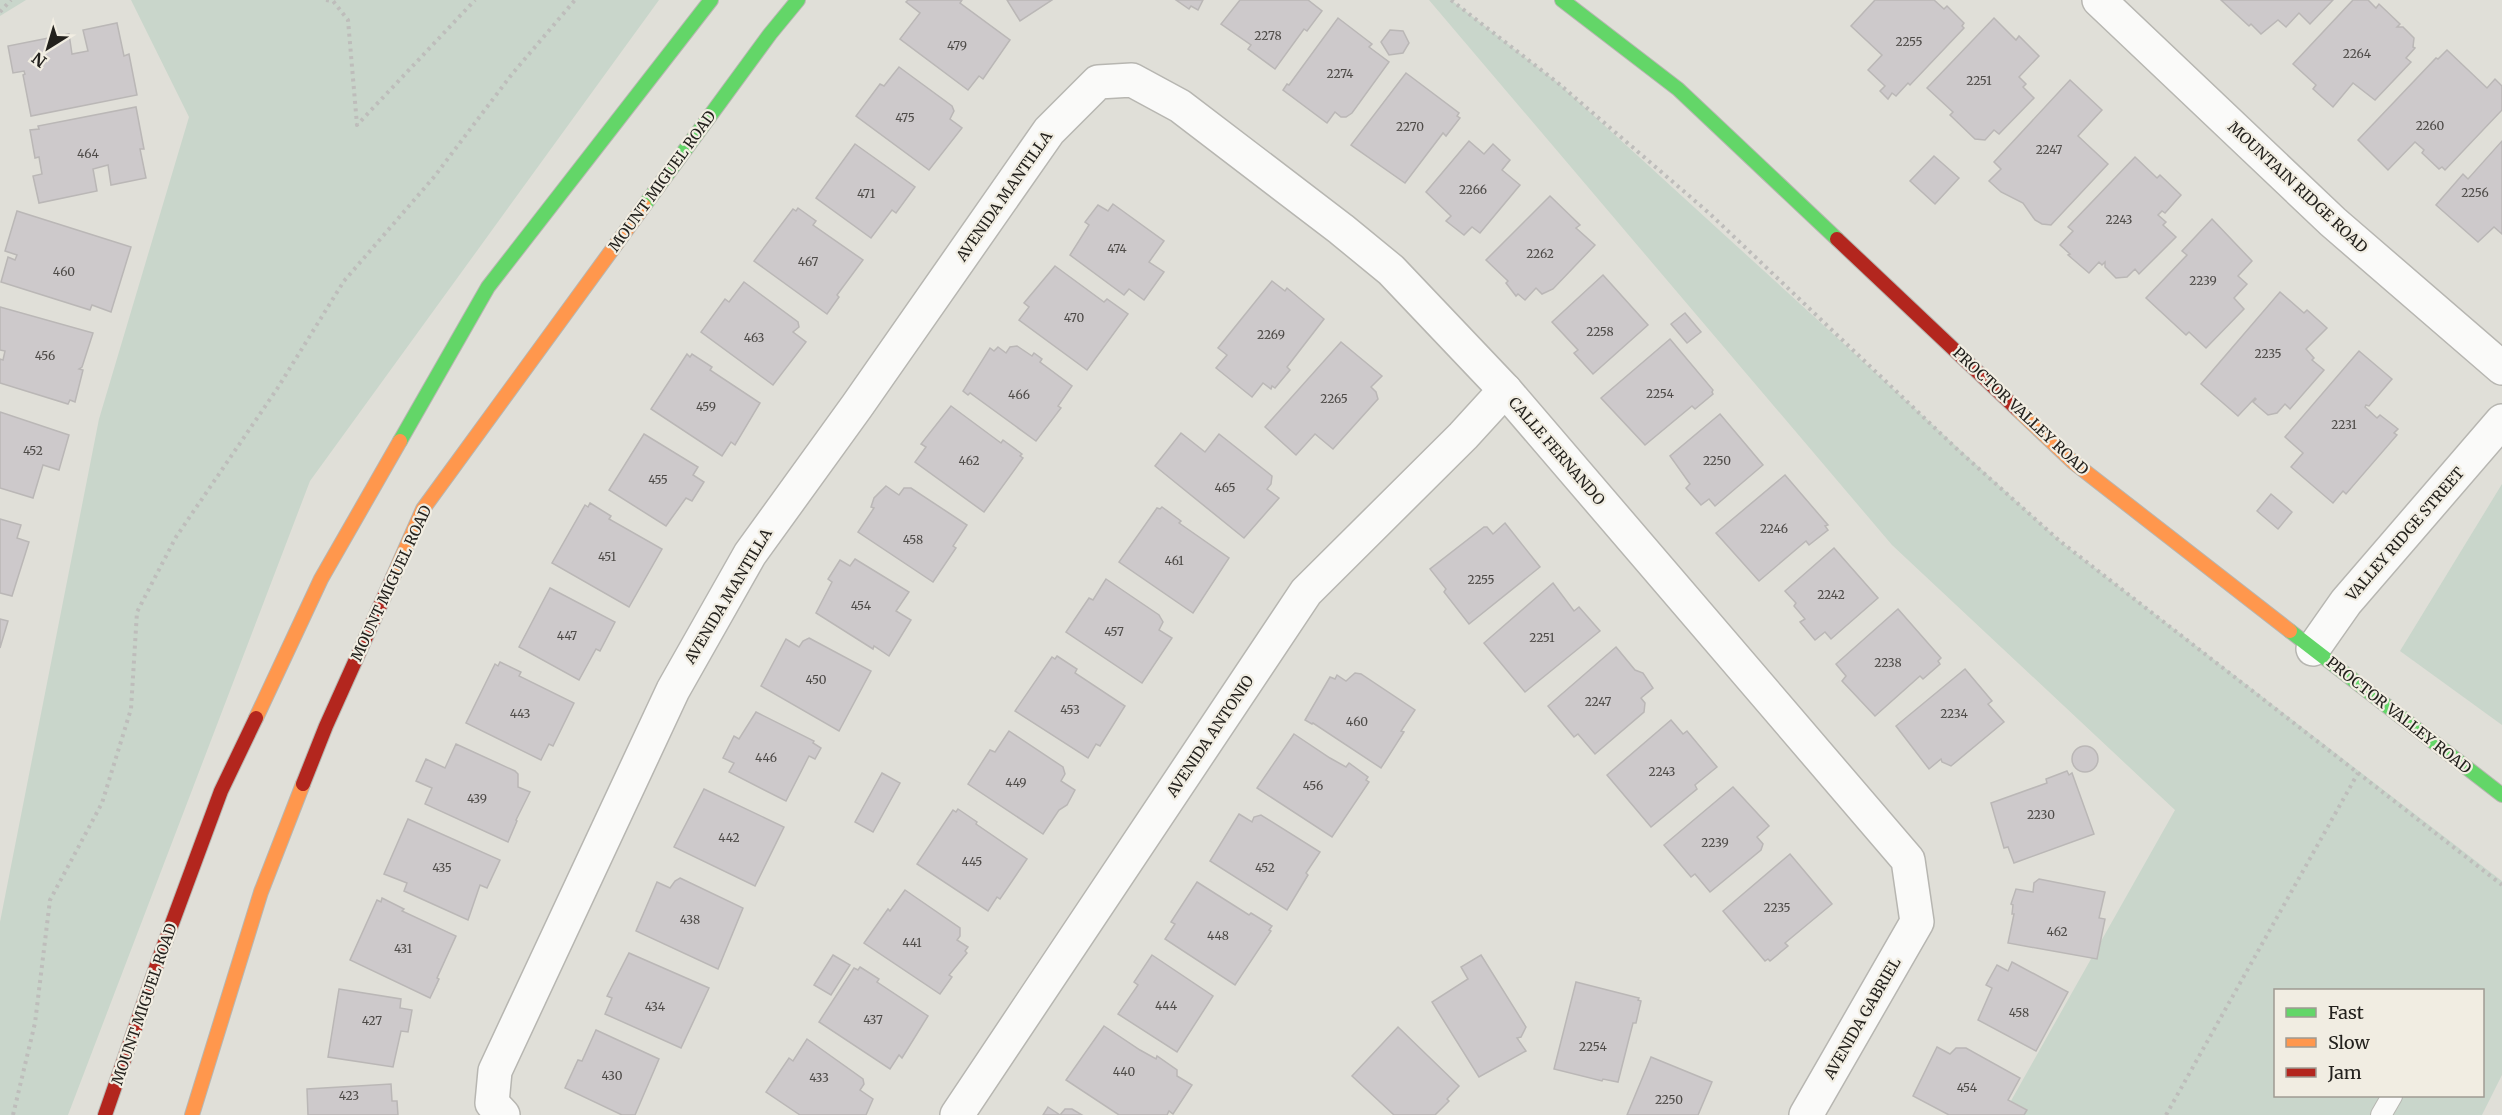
<svg xmlns="http://www.w3.org/2000/svg" width="2502" height="1115" viewBox="0 0 2502 1115" font-family="Merriweather,serif">
	<style>
		.green { fill: #c9d6cb; fill-rule: evenodd }
		.building { fill: #cdc9cb; stroke: #bab7b6; stroke-width: 1.5 }
		.lines { fill: none; stroke-linecap: round; stroke-linejoin: round }
		.lane-casing { stroke: #b7b6b1; stroke-width: 22 }
		.street-casing { stroke: #b7b6b1; stroke-width: 36 }
		.fast-casing { stroke: #b7b6b1; stroke-width: 16 }
		.slow-casing { stroke: #b7b6b1; stroke-width: 16 }
		.jam-casing { stroke: #b7b6b1; stroke-width: 16 }
		.path { stroke: #bebdbb; stroke-width: 4; stroke-dasharray: 3 4.5; stroke-linecap: butt }
		.lane { stroke: #fafaf9; stroke-width: 20 }
		.street { stroke: #fafaf9; stroke-width: 33 }
		.fast { stroke: #63d668; stroke-width: 14 }
		.slow { stroke: #ff974d; stroke-width: 14 }
		.jam { stroke: #b3261e; stroke-width: 14 }
		.labels { text-anchor: middle; dominant-baseline: central; stroke-width: 4.5; stroke-linejoin: round; paint-order: stroke }
		.number-label { font-size: 12px; fill: #4e4b48 }
		.street-label { font-size: 15px; fill: #23211d; stroke: #f1ede2 }
	</style>
	<rect width="100%" height="100%" fill="#e0dfd8"/>
	<g class="green">
		<polygon points="0,0 26,0 0,16"/>
		<polygon points="131,0 659,0 310,481 68,1115 0,1115 0,922 99,419 189,117"/>
		<path d="M1429 0H1451L1558 83 2061 542 2502 881V1075L2482 1115H2003L2175 810 1892 545ZM2276 990H2482V1096H2276Z"/>
		<polygon points="2502,484 2502,725 2400,651"/>
	</g>
	<g class="building">
		<polygon points="908,0 962,0 960,3 1010,40 983,79 979,76 968,90 900,39 920,13 906,2"/>
		<polygon points="1007,0 1052,0 1020,21"/>
		<polygon points="1176,0 1203,0 1198,10 1191,6 1189,9"/>
		<polygon points="1240,0 1308,0 1322,11 1307,31 1304,29 1275,69 1248,49 1251,45 1221,24"/>
		<polygon points="1875,0 1934,0 1944,9 1947,6 1964,23 1962,26 1964,28 1910,85 1908,83 1896,96 1892,93 1888,99 1880,91 1885,86 1868,70 1882,55 1851,26"/>
		<polygon points="2221,0 2333,0 2310,24 2299,13 2286,27 2278,20 2261,34 2251,24 2249,26"/>
		<polygon points="2353,0 2368,0 2376,8 2379,4 2400,24 2397,27 2403,27 2414,38 2413,47 2415,48 2406,58 2411,62 2375,100 2353,83 2333,107 2313,89 2316,85 2293,64"/>
		<polygon points="1338,18 1372,44 1369,47 1389,62 1352,113 1346,117 1341,117 1335,112 1327,123 1283,90 1287,84 1289,85"/>
		<polygon points="1994,18 2016,40 2019,36 2039,56 2019,77 2026,84 2023,87 2034,98 1999,134 1994,130 1985,140 1975,139 1950,115 1953,112 1927,88"/>
		<polygon points="117,23 124,56 129,54 137,95 31,116 23,75 25,74 24,71 13,73 8,46 69,34 72,54 88,51 83,30"/>
		<polygon points="1390,30 1403,31 1409,43 1403,53 1389,55 1381,42"/>
		<polygon points="2447,50 2487,88 2495,79 2502,86 2502,110 2445,170 2442,167 2439,169 2422,153 2424,150 2415,142 2388,170 2358,140 2436,58 2438,59"/>
		<polygon points="899,67 952,106 954,111 950,119 962,128 929,170 856,116 880,84 884,86"/>
		<polygon points="1406,73 1459,113 1457,116 1460,118 1446,136 1443,133 1405,183 1351,145"/>
		<polygon points="2070,80 2102,110 2078,136 2108,164 2051,225 2042,224 2035,220 2023,203 2001,192 1989,181 2001,169 1994,162"/>
		<polygon points="136,107 144,149 140,149 146,178 111,185 108,165 93,169 97,191 39,203 33,176 42,174 39,157 35,158 30,130 39,129 38,126"/>
		<polygon points="1469,141 1484,154 1493,144 1510,160 1502,170 1520,185 1480,233 1472,227 1464,235 1446,221 1451,216 1426,192"/>
		<polygon points="2502,141 2502,234 2494,227 2478,242 2436,205 2463,174 2468,179"/>
		<polygon points="855,144 915,187 896,213 892,210 871,238 816,198"/>
		<polygon points="1934,156 1959,178 1935,204 1910,181"/>
		<polygon points="2135,157 2157,178 2160,175 2181,195 2165,213 2162,211 2158,215 2166,222 2163,225 2176,237 2139,274 2135,269 2127,277 2116,278 2105,267 2105,262 2102,265 2099,262 2089,273 2068,255 2070,254 2060,245 2073,231 2068,227"/>
		<polygon points="1550,196 1580,225 1576,228 1595,245 1553,289 1542,294 1536,288 1525,300 1518,294 1516,296 1506,283 1508,281 1486,260"/>
		<polygon points="1113,204 1164,241 1149,262 1164,272 1144,300 1129,289 1124,295 1070,255 1089,225 1085,222 1098,205 1108,211"/>
		<polygon points="798,208 816,221 813,225 863,260 837,295 839,297 827,314 754,261 793,209 796,211"/>
		<polygon points="17,211 131,247 111,312 92,305 90,310 1,282 8,257 15,260 17,255 5,251"/>
		<polygon points="2212,219 2252,261 2238,276 2247,284 2234,298 2244,309 2206,348 2189,332 2186,335 2146,298 2187,255 2182,251"/>
		<polygon points="1055,266 1104,302 1107,299 1128,314 1087,370 1019,320 1029,307 1024,303"/>
		<polygon points="1603,275 1648,325 1593,374 1574,353 1578,350 1552,322"/>
		<polygon points="1272,281 1285,291 1287,288 1324,319 1287,367 1290,370 1275,388 1272,386 1271,389 1263,383 1252,397 1216,368 1227,355 1218,348"/>
		<polygon points="744,282 798,322 799,327 793,332 806,342 773,385 701,332 725,299 729,302"/>
		<polygon points="2280,292 2304,313 2307,310 2327,328 2306,349 2314,358 2312,360 2324,370 2290,409 2285,404 2277,413 2268,415 2253,402 2256,399 2255,398 2238,416 2201,384"/>
		<polygon points="0,307 93,333 82,367 79,369 83,370 75,402 70,400 68,404 0,383 0,359 3,360 5,351 0,350"/>
		<polygon points="1685,313 1701,332 1687,343 1671,324"/>
		<polygon points="1670,339 1713,390 1712,392 1713,394 1695,409 1692,406 1645,445 1601,398"/>
		<polygon points="1341,342 1382,376 1371,387 1376,392 1378,399 1333,449 1315,434 1296,455 1265,427"/>
		<polygon points="998,347 1006,353 1010,347 1017,346 1032,356 1034,353 1042,359 1040,362 1072,386 1058,406 1061,408 1036,441 970,393 968,395 963,391 990,348 994,351"/>
		<polygon points="2359,351 2392,379 2369,406 2366,405 2365,407 2377,418 2380,415 2398,429 2394,433 2397,435 2346,494 2343,491 2333,503 2291,467 2303,453 2285,437"/>
		<polygon points="687,354 690,357 692,354 712,367 710,370 760,403 735,445 731,442 722,456 651,409"/>
		<polygon points="951,406 1001,443 1003,440 1022,454 1020,456 1023,458 984,512 915,462 926,447 921,444"/>
		<polygon points="0,412 69,435 59,470 43,465 33,498 0,488"/>
		<polygon points="1720,414 1763,465 1715,506 1709,499 1701,505 1686,488 1690,484 1670,456"/>
		<polygon points="1181,433 1205,452 1219,434 1272,476 1271,484 1267,489 1279,498 1244,538 1155,466"/>
		<polygon points="644,434 698,467 693,475 704,482 692,501 686,498 666,526 609,490"/>
		<polygon points="1785,475 1828,525 1825,526 1828,530 1809,545 1806,541 1759,581 1716,533"/>
		<polygon points="886,486 899,495 904,488 911,488 967,525 953,546 956,548 933,582 858,532 874,508 871,507 874,498"/>
		<polygon points="2271,494 2292,512 2278,529 2257,511"/>
		<polygon points="590,503 611,516 609,519 662,549 629,607 552,563 585,505 588,507"/>
		<polygon points="1162,507 1181,521 1179,523 1229,558 1193,613 1119,562 1157,508 1160,509"/>
		<polygon points="0,519 21,525 17,538 29,542 12,596 0,593"/>
		<polygon points="1505,523 1540,567 1469,624 1444,592 1446,589 1430,569 1484,527 1487,527 1493,534"/>
		<polygon points="1834,548 1878,598 1831,639 1825,632 1815,640 1800,622 1805,619 1794,606 1796,603 1785,591"/>
		<polygon points="855,559 909,592 896,611 911,620 889,656 874,646 873,649 816,613 832,582 828,579 840,560 850,566"/>
		<polygon points="1106,579 1159,615 1163,622 1159,630 1172,638 1142,683 1066,632 1089,598 1093,600"/>
		<polygon points="1553,583 1574,611 1579,607 1600,631 1525,692 1484,643"/>
		<polygon points="550,588 615,622 600,651 596,649 579,680 519,647"/>
		<polygon points="1898,609 1941,658 1938,661 1940,664 1923,679 1920,676 1875,716 1842,681 1846,676 1836,664"/>
		<polygon points="0,619 8,621 0,648"/>
		<polygon points="809,638 871,671 839,731 761,686 786,639 799,647 803,641"/>
		<polygon points="1616,647 1635,670 1643,673 1653,688 1641,698 1645,703 1644,712 1595,754 1578,734 1574,737 1548,706"/>
		<polygon points="1057,656 1077,669 1075,673 1125,706 1100,746 1096,744 1088,758 1015,711 1052,657 1055,659"/>
		<polygon points="500,662 521,672 519,676 574,703 553,746 549,744 541,760 466,723 495,664 498,666"/>
		<polygon points="1965,669 1992,701 1988,704 2004,722 1951,766 1942,762 1941,759 1929,769 1896,726"/>
		<polygon points="1355,673 1361,674 1415,710 1401,731 1404,732 1381,768 1313,723 1312,724 1305,720 1330,677 1335,679 1337,675 1346,681"/>
		<polygon points="756,712 814,741 813,743 821,748 815,759 809,756 786,801 729,772 734,763 723,758 734,736 739,739"/>
		<polygon points="1671,720 1683,734 1687,731 1717,767 1695,785 1697,789 1651,827 1607,775"/>
		<polygon points="1009,731 1063,767 1065,774 1061,781 1075,790 1067,805 1059,810 1043,834 968,784 990,750 995,752"/>
		<polygon points="1294,734 1330,758 1346,767 1349,763 1368,777 1366,780 1369,782 1332,837 1257,788"/>
		<polygon points="456,744 515,771 518,774 518,787 530,792 516,820 517,821 508,842 425,804 432,788 416,781 426,759 445,768"/>
		<circle cx="2085" cy="759" r="13"/>
		<polygon points="2067,771 2069,775 2072,773 2094,834 2014,863 2008,847 2004,848 1991,803 2047,783 2046,779"/>
		<polygon points="882,773 900,783 873,832 855,822"/>
		<polygon points="1733,787 1769,826 1757,837 1763,844 1761,850 1710,892 1695,874 1691,877 1664,845"/>
		<polygon points="704,789 784,827 755,886 674,847"/>
		<polygon points="958,809 977,822 976,824 1027,859 1000,899 997,897 988,911 917,864 953,810 956,812"/>
		<polygon points="1239,814 1252,822 1254,817 1261,815 1320,852 1306,873 1308,875 1287,910 1210,861"/>
		<polygon points="408,819 500,860 487,888 480,885 468,920 404,891 407,883 384,874"/>
		<polygon points="1790,854 1832,904 1785,943 1788,946 1770,961 1768,959 1765,961 1723,911"/>
		<polygon points="680,878 743,908 718,969 636,931 657,882 670,888 675,881"/>
		<polygon points="2039,879 2105,892 2099,918 2105,919 2097,959 2008,943 2014,914 2012,914 2013,905 2011,904 2016,889 2033,892 2034,883"/>
		<polygon points="1197,882 1249,915 1251,913 1272,926 1269,930 1271,931 1235,985 1165,939 1175,924 1171,922"/>
		<polygon points="905,890 960,928 960,936 957,940 968,947 965,951 967,953 949,975 952,977 940,994 864,943 888,909 890,911"/>
		<polygon points="382,898 404,909 402,911 456,936 437,978 439,979 430,998 350,960 377,900 381,902"/>
		<polygon points="629,953 709,988 681,1048 605,1014 612,998 607,996"/>
		<polygon points="833,955 850,965 831,995 814,985"/>
		<polygon points="1152,955 1213,996 1177,1052 1118,1014 1138,985 1134,982"/>
		<polygon points="1481,955 1526,1027 1521,1037 1517,1038 1526,1051 1479,1077 1432,1002 1468,979 1461,967"/>
		<polygon points="2012,962 2068,992 2036,1051 1978,1020 1992,988 1986,985 1997,965 2008,971"/>
		<polygon points="860,967 879,979 877,982 928,1016 902,1058 899,1055 890,1069 819,1022 854,968 858,970"/>
		<polygon points="1576,982 1639,998 1638,1000 1641,1001 1636,1023 1633,1023 1618,1082 1603,1079 1602,1081 1554,1069"/>
		<polygon points="339,989 401,999 400,1008 412,1010 408,1032 401,1031 393,1067 328,1057"/>
		<polygon points="1104,1026 1140,1050 1156,1059 1157,1056 1177,1070 1177,1076 1192,1085 1173,1114 1169,1111 1167,1115 1119,1115 1066,1080"/>
		<polygon points="1398,1027 1459,1086 1447,1099 1449,1101 1435,1115 1394,1115 1352,1076"/>
		<polygon points="596,1030 659,1059 635,1115 622,1115 565,1088 578,1060 582,1061"/>
		<polygon points="807,1039 863,1079 864,1084 860,1090 873,1099 866,1115 800,1115 766,1092 789,1058 793,1061"/>
		<polygon points="1937,1047 1950,1054 1956,1048 1966,1048 2020,1078 2008,1100 2027,1110 2024,1115 1949,1115 1913,1096"/>
		<polygon points="1651,1057 1712,1082 1698,1115 1627,1115"/>
		<polygon points="391,1084 392,1101 397,1101 398,1115 308,1115 307,1089"/>
		<polygon points="1048,1107 1060,1115 1043,1115"/>
		<polygon points="1065,1109 1072,1109 1082,1115 1060,1115"/>
	</g>
	<g class="lines">
		<defs>
			<polyline id="lane" points="2381,1115 2392,1096"/>
			<g id="street">
				<polyline points="2099,0 2333,222 2502,368"/>
				<polyline points="2313,649 2346,602 2502,421"/>
				<polyline points="503,1115 492,1103 495,1071 673,690 750,554 857,406 1049,131 1098,82 1132,80 1180,106 1341,229 1391,270 1505,390 1908,860 1917,922 1806,1115"/>
				<polyline points="957,1115 1306,592 1463,436 1505,390"/>
			</g>
			<g id="fast">
				<polyline points="1562,0 1678,89 1837,239"/>
				<polyline points="644,206 770,34 798,0"/>
				<polyline points="400,441 488,287 711,0"/>
				<polyline points="2290,631 2502,795"/>
			</g>
			<g id="slow">
				<polyline points="2017,409 2073,462 2290,631"/>
				<polyline points="393,577 423,509 644,206"/>
				<polyline points="256,718 321,579 400,441"/>
				<polyline points="192,1115 261,892 303,784"/>
			</g>
			<g id="jam">
				<polyline points="1837,239 2017,409"/>
				<polyline points="303,784 326,726 393,577"/>
				<polyline points="105,1115 160,956 221,791 256,718"/>
			</g>
		</defs>
		<use href="#lane" class="lane-casing"/>
		<use href="#street" class="street-casing"/>
		<use href="#fast" class="fast-casing"/>
		<use href="#slow" class="slow-casing"/>
		<use href="#jam" class="jam-casing"/>
		<g class="path">
			<polyline points="326,0 333,1 348,20 357,125 475,0"/>
			<polyline points="1451,0 1558,83 1709,213 1958,450 2061,542 2502,885"/>
			<polyline points="0,12 11,0"/>
			<polyline points="13,1115 35,1023 50,900 102,803 131,709 137,612 176,537 277,389 344,281 434,177 512,74 575,0"/>
			<polyline points="2166,1115 2358,773"/>
		</g>
		<use href="#lane" class="lane"/>
		<use href="#street" class="street"/>
		<use href="#fast" class="fast"/>
		<use href="#slow" class="slow"/>
		<use href="#jam" class="jam"/>
	</g>
	<g class="labels">
		<g class="number-label">
			<text x="1268" y="35">2278</text>
			<text x="1909" y="41">2255</text>
			<text x="957" y="45">479</text>
			<text x="2357" y="53">2264</text>
			<text x="1340" y="73">2274</text>
			<text x="1979" y="80">2251</text>
			<text x="905" y="117">475</text>
			<text x="2430" y="125">2260</text>
			<text x="1410" y="126">2270</text>
			<text x="2049" y="149">2247</text>
			<text x="88" y="153">464</text>
			<text x="1473" y="189">2266</text>
			<text x="2475" y="192">2256</text>
			<text x="866" y="193">471</text>
			<text x="2119" y="219">2243</text>
			<text x="1117" y="248">474</text>
			<text x="1540" y="253">2262</text>
			<text x="808" y="261">467</text>
			<text x="64" y="271">460</text>
			<text x="2203" y="280">2239</text>
			<text x="1074" y="317">470</text>
			<text x="1600" y="331">2258</text>
			<text x="1271" y="334">2269</text>
			<text x="754" y="337">463</text>
			<text x="2268" y="353">2235</text>
			<text x="45" y="355">456</text>
			<text x="1660" y="393">2254</text>
			<text x="1019" y="394">466</text>
			<text x="1334" y="398">2265</text>
			<text x="706" y="406">459</text>
			<text x="2344" y="424">2231</text>
			<text x="33" y="450">452</text>
			<text x="969" y="460">462</text>
			<text x="1717" y="460">2250</text>
			<text x="658" y="479">455</text>
			<text x="1225" y="487">465</text>
			<text x="1774" y="528">2246</text>
			<text x="913" y="539">458</text>
			<text x="607" y="556">451</text>
			<text x="1174" y="560">461</text>
			<text x="1481" y="579">2255</text>
			<text x="1831" y="594">2242</text>
			<text x="861" y="605">454</text>
			<text x="1114" y="631">457</text>
			<text x="567" y="635">447</text>
			<text x="1542" y="637">2251</text>
			<text x="1888" y="662">2238</text>
			<text x="816" y="679">450</text>
			<text x="1598" y="701">2247</text>
			<text x="1070" y="709">453</text>
			<text x="520" y="713">443</text>
			<text x="1954" y="713">2234</text>
			<text x="1357" y="721">460</text>
			<text x="766" y="757">446</text>
			<text x="1662" y="771">2243</text>
			<text x="1016" y="782">449</text>
			<text x="1313" y="785">456</text>
			<text x="477" y="798">439</text>
			<text x="2041" y="814">2230</text>
			<text x="729" y="837">442</text>
			<text x="1715" y="842">2239</text>
			<text x="972" y="861">445</text>
			<text x="442" y="867">435</text>
			<text x="1265" y="867">452</text>
			<text x="1777" y="907">2235</text>
			<text x="690" y="919">438</text>
			<text x="2057" y="931">462</text>
			<text x="1218" y="935">448</text>
			<text x="912" y="942">441</text>
			<text x="403" y="948">431</text>
			<text x="1166" y="1005">444</text>
			<text x="655" y="1006">434</text>
			<text x="2019" y="1012">458</text>
			<text x="873" y="1019">437</text>
			<text x="372" y="1020">427</text>
			<text x="1593" y="1046">2254</text>
			<text x="1124" y="1071">440</text>
			<text x="612" y="1075">430</text>
			<text x="819" y="1077">433</text>
			<text x="1967" y="1087">454</text>
			<text x="349" y="1095">423</text>
			<text x="1669" y="1099">2250</text>
		</g>
		<g class="street-label">
			<text transform="translate(662 181) rotate(-54)">MOUNT MIGUEL ROAD</text>
			<text transform="translate(2298 187) rotate(43)">MOUNTAIN RIDGE ROAD</text>
			<text transform="translate(1004 196) rotate(-55)">AVENIDA MANTILLA</text>
			<text transform="translate(2021 411) rotate(43)">PROCTOR VALLEY ROAD</text>
			<text transform="translate(1557 451) rotate(49)">CALLE FERNANDO</text>
			<text transform="translate(2405 534) rotate(-49)">VALLEY RIDGE STREET</text>
			<text transform="translate(391 583) rotate(-65)">MOUNT MIGUEL ROAD</text>
			<text transform="translate(728 596) rotate(-59)">AVENIDA MANTILLA</text>
			<text transform="translate(2399 715) rotate(38)">PROCTOR VALLEY ROAD</text>
			<text transform="translate(1210 736) rotate(-56)">AVENIDA ANTONIO</text>
			<text transform="translate(144 1004) rotate(-71)">MOUNT MIGUEL ROAD</text>
			<text transform="translate(1862 1018) rotate(-60)">AVENIDA GABRIEL</text>
		</g>
	</g>
	<rect x="2274" y="989" width="210" height="108" fill="#f1ede2" stroke="#9f9b93" stroke-width="1.5"/>
	<rect x="2286" y="1008" width="30" height="9" fill="#63d668" stroke="#9f9b93" stroke-width="1.5"/>
	<text x="2328" y="1019" font-size="18" fill="#23211d">Fast</text>
	<rect x="2286" y="1038" width="30" height="9" fill="#ff974d" stroke="#9f9b93" stroke-width="1.5"/>
	<text x="2328" y="1049" font-size="18" fill="#23211d">Slow</text>
	<rect x="2286" y="1068" width="30" height="9" fill="#b3261e" stroke="#9f9b93" stroke-width="1.5"/>
	<text x="2328" y="1079" font-size="18" fill="#23211d">Jam</text>
	<g transform="translate(48 48) rotate(217)" stroke="#f1ede2" stroke-width="4.5" paint-order="stroke">
	<path d="M0-4.5L10 22L0 15L-10 22Z" fill="#23211d"/>
	<text y="-9" font-size="16" font-weight="bold" text-anchor="middle" fill="#23211d">N</text>
	</g>
</svg>
